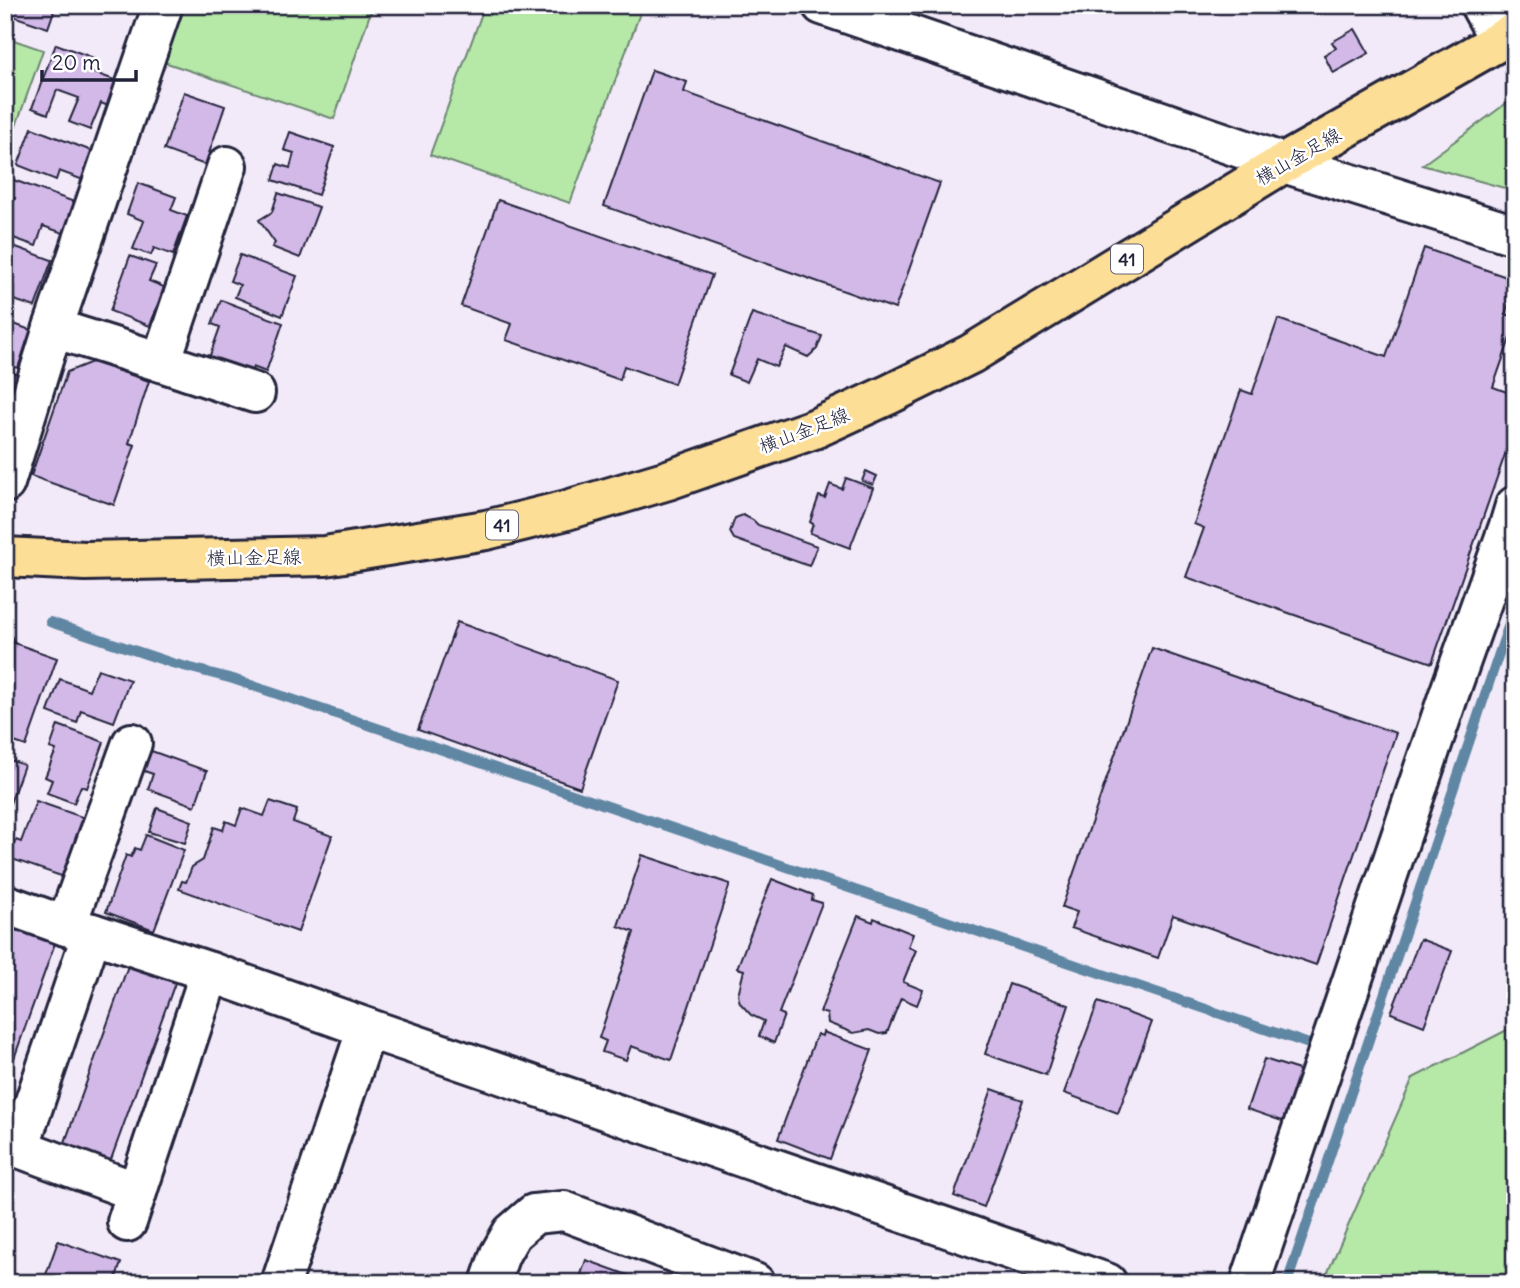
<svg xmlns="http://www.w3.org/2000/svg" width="1520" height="1288" viewBox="0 0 1520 1288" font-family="Delius,'Klee One',sans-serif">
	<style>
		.green { fill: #b6e8a8; stroke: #6c8572; stroke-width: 2 }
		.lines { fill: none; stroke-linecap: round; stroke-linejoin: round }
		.stream { stroke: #5f86a3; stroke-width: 10 }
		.building { fill: #d2b9e8; stroke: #22223b; stroke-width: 2 }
		.minor-casing { stroke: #22223b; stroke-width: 44 }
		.major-casing { stroke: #22223b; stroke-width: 44 }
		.minor { stroke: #fff; stroke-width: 38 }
		.major { stroke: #fdde96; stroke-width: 38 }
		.labels { text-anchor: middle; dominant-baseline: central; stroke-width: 5; stroke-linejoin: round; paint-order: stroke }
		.shield { fill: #fff; stroke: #646476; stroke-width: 2 }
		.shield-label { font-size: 18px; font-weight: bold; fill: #22223b }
		.street-label { font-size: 19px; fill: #22223b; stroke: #fff }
	</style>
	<rect width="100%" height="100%" fill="#f2eaf8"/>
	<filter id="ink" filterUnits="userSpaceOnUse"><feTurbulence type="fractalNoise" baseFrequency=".0143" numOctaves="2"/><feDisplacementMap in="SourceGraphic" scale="14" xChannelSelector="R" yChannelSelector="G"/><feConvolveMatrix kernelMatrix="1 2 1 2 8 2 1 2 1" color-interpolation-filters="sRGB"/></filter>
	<g filter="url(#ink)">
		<g class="green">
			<polygon points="171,5 373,5 334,119 155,59"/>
			<polygon points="485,5 643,5 570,203 430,155"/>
			<polygon points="5,37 43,50 5,157"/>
			<polygon points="1515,97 1515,191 1422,165"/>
			<polygon points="1509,1029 1515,1033 1515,1283 1323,1283 1413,1078"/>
		</g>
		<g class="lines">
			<g class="stream">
				<polyline points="50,622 172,663 233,679 1309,1044"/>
				<polyline points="1287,1283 1515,606"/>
			</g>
		</g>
		<g class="building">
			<polygon points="17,5 56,5 48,28 13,16"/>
			<polygon points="1355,29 1369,53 1333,73 1324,55 1336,48 1332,42"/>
			<polygon points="56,44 94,58 89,71 123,83 113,93 108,106 101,103 90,130 69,122 79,98 57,90 48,114 32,108"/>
			<polygon points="652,70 687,82 684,92 940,183 895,309 604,206"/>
			<polygon points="184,92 225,106 205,165 164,150"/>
			<polygon points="32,128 97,153 86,181 59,171 56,180 18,165"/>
			<polygon points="290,132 334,147 318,195 273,180 278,164 290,168 294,153 284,150"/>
			<polygon points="8,178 80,204 69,235 43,226 36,246 5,235 5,225 15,198 5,194 5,186"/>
			<polygon points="138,183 176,197 171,210 187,216 173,255 154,248 151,255 133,249 144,221 127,214"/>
			<polygon points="278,193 319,207 300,258 272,247 275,243 259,220 272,212"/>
			<polygon points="498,200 712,275 674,384 624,366 620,380 506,340 512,324 461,306"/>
			<polygon points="5,243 52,260 35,307 5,297"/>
			<polygon points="1424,248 1515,280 1515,286 1505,314 1515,317 1515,324 1493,387 1515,395 1515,426 1432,663 1186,577 1204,528 1194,524 1241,390 1252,394 1278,319 1386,357"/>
			<polygon points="240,255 297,276 282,316 235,297 240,285 230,281"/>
			<polygon points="130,256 156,265 149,281 164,287 150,326 110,311"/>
			<polygon points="221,300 283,323 266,372 253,367 250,376 208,361 220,327 212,324"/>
			<polygon points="752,313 822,336 817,349 808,357 786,347 776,367 757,359 747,382 729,375"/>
			<polygon points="14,324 36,332 32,343 27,341 18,368 5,364 5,331 11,333"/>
			<polygon points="92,362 149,381 129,443 135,445 114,505 31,476 67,372"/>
			<polygon points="5,370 22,376 9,410 5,408"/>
			<polygon points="866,471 877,476 873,485 862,481"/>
			<polygon points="846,478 873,488 850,548 810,533 813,524 810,522 819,496 825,498 830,484 842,489"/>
			<polygon points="743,515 753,520 758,525 817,546 809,566 734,539 730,532 735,518"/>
			<polygon points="457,622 618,680 580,788 418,730"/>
			<polygon points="12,637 14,643 57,658 26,746 5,739 5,641"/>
			<polygon points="1152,648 1396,733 1316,965 1173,915 1158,958 1071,928 1077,912 1062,907"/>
			<polygon points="98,669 130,680 114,722 81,710 77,723 48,712 60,679 89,690"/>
			<polygon points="58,725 104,742 87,788 81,786 74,803 47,793 52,780 45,777 56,750 50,748"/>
			<polygon points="143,748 207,771 195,806 148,789 153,774 135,768"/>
			<polygon points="5,758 24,765 5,817"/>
			<polygon points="36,801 85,818 64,877 9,858 16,840 21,842"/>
			<polygon points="270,801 297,810 293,822 332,836 298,932 179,889 182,881 186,882 192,867 203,860 214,827 223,830 226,821 236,825 242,808 264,816"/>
			<polygon points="157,808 192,821 185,843 149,832"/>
			<polygon points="146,835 184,850 154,930 106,912 126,855 131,857 135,848 140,850"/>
			<polygon points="642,855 730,884 671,1060 631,1046 626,1060 602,1052 606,1041 599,1038 634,932 618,926"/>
			<polygon points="772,879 813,895 812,900 822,903 779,1013 784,1015 774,1043 759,1036 764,1021 751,1015 740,1003 738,995 744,970 737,968"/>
			<polygon points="858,916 873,922 874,918 913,934 908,947 916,950 903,982 923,990 917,1005 901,998 887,1033 879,1034 869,1030 853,1033 828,1023 827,1014 820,1012"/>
			<polygon points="6,926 55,943 5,1084 5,927"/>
			<polygon points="1420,939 1452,951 1424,1026 1391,1013"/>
			<polygon points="129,963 176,980 109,1165 63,1148"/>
			<polygon points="1009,984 1069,1005 1046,1075 985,1054"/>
			<polygon points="1098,1002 1152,1022 1118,1113 1064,1093"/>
			<polygon points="823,1032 872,1050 830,1159 778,1139 817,1034 822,1036"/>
			<polygon points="1264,1059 1302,1071 1285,1122 1247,1109"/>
			<polygon points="992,1089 1023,1100 984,1207 954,1196"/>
			<polygon points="58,1241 121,1263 114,1283 43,1283"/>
			<polygon points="586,1260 650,1283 578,1283"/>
		</g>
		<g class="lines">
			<defs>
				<g id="minor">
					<polyline points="822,5 1284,163 1515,235"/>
					<polyline points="1480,5 1500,41"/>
					<polyline points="53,328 161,362 227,166"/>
					<polyline points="161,362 255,393"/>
					<polyline points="5,483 53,328 163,5"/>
					<polyline points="5,904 66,926 92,933 210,972 367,1028 1107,1283"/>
					<polyline points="66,926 132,743"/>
					<polyline points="92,933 19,1148 137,1192"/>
					<polyline points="127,1222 210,972"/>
					<polyline points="281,1283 367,1028"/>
					<polyline points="490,1283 500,1254 512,1233 534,1214 564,1211 755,1283"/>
					<polyline points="1250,1283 1448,697 1509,526 1515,506"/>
				</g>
				<polyline id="major" points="5,557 85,561 325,556 486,530 567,510 668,480 814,429 890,394 971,354 1284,163 1515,32"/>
			</defs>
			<use href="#minor" class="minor-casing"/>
			<use href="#major" class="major-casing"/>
			<use href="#minor" class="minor"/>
			<use href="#major" class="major"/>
		</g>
	</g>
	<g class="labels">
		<g class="shield">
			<rect x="1111" y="244.5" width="32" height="29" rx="5"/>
			<rect x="486" y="510.5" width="32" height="29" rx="5"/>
		</g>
		<g class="shield-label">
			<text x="1127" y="259">41</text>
			<text x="502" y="525">41</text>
		</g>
		<g class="street-label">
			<text transform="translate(1298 156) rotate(-30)">横山金足線</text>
			<text transform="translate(804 430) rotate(-21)">横山金足線</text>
			<text transform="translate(254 557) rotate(-1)">横山金足線</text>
		</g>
	</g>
	<rect width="1520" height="1288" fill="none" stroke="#fff" stroke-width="28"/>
	<rect x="14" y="14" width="1492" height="1260" fill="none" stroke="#22223b" stroke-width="2.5" filter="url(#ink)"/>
	<path d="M42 70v10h94v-10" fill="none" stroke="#22223b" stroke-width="3.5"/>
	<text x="52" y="70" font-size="21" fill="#22223b" stroke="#ffffff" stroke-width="5" paint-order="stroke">20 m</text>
</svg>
